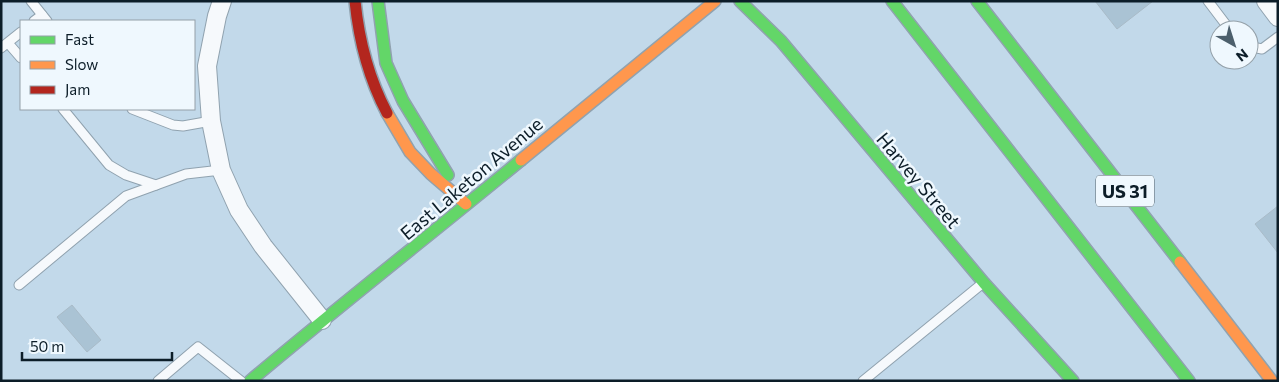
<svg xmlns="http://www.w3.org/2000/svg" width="1279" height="382" viewBox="0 0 1279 382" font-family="Commissioner,sans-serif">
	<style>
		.building { fill: #aac3d4; stroke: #a9bbc8 }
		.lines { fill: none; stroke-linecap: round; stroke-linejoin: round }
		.lane-casing { stroke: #90a2af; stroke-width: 11 }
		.street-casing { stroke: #90a2af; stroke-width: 20 }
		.fast-casing { stroke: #90a2af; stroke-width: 14 }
		.slow-casing { stroke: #90a2af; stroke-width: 14 }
		.jam-casing { stroke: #90a2af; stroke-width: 14 }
		.lane { stroke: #f6f9fc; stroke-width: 9 }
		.street { stroke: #f6f9fc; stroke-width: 18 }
		.fast { stroke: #63d668; stroke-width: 11 }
		.slow { stroke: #ff974d; stroke-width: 11 }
		.jam { stroke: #b3261e; stroke-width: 11 }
		.labels { text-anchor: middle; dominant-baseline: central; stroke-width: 5; stroke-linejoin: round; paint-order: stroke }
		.shield { fill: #eff8fe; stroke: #505f68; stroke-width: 1 }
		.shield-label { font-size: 18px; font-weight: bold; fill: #0c1d28 }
		.street-label { font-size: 19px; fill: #0c1d28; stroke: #eff8fe }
	</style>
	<rect width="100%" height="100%" fill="#c2d9ea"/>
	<g class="building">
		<polygon points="1095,1 1153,1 1117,29"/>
		<polygon points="1278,206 1278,253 1255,224"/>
		<polygon points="72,305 101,340 87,352 57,317"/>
	</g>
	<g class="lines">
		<defs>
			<g id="lane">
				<polyline points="31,1 47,21"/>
				<polyline points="1208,1 1230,30"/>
				<polyline points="34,21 42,15"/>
				<polyline points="8,43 21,58"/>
				<polyline points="1249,45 1252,47 1262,49 1278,37"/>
				<polyline points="1,48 21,32"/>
				<polyline points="63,109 109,165 126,175 156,185"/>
				<polyline points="132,109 173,125 183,126 211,121"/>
				<polyline points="19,285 126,196 186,174 221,170"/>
				<polyline points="158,381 198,347 241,381"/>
				<polyline points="863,381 983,283"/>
			</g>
			<g id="street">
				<polyline points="222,1 217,16 207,66 211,121 221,170 239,210 263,246 322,320"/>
				<polyline points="1266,1 1278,17"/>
			</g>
			<g id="fast">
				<polyline points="378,1 386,63 403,101 448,175"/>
				<polyline points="740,1 781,41 984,283 1073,381"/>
				<polyline points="892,1 1189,381"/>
				<polyline points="977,1 1180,262"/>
				<path d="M250 381C339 306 431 234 521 160"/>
			</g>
			<g id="slow">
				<polyline points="387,113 410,152 431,174 466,204"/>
				<polyline points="521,160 715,1"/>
				<polyline points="1180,262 1272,381"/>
			</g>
			<path id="jam" d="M355 1C359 41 368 77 387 113"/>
		</defs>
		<use href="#lane" class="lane-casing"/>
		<use href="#street" class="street-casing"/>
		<use href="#fast" class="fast-casing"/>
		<use href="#slow" class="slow-casing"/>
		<use href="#jam" class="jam-casing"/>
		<use href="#lane" class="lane"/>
		<use href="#street" class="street"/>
		<use href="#fast" class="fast"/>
		<use href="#slow" class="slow"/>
		<use href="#jam" class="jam"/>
	</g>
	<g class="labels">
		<rect class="shield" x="1096" y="175.5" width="58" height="31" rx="4"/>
		<g class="shield-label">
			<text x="1125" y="191">US 31</text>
		</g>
		<g class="street-label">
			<text transform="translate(471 178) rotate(-40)">East Laketon Avenue</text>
			<text transform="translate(919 180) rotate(50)">Harvey Street</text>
		</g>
	</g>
	<rect width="1279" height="382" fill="none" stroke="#0c1d28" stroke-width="5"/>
	<rect x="20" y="20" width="175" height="90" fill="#eff8fe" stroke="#94a0a8"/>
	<rect x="30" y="36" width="25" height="8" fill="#63d668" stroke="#94a0a8"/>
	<text x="65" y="45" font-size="15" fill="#0c1d28">Fast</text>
	<rect x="30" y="61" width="25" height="8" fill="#ff974d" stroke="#94a0a8"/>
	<text x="65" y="70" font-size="15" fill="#0c1d28">Slow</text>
	<rect x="30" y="86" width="25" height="8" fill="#b3261e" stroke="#94a0a8"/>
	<text x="65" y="95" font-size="15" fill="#0c1d28">Jam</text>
	<g transform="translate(1234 45) rotate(141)"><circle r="24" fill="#eff8fe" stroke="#94a0a8"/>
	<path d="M0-4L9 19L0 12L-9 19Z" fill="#4c5f6c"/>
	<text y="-8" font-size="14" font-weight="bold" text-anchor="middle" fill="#0c1d28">N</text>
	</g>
	<path d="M22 352v8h150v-8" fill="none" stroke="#0c1d28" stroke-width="2.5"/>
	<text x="30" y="352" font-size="15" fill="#0c1d28" stroke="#eff8fe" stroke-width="4" paint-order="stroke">50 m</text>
</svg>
